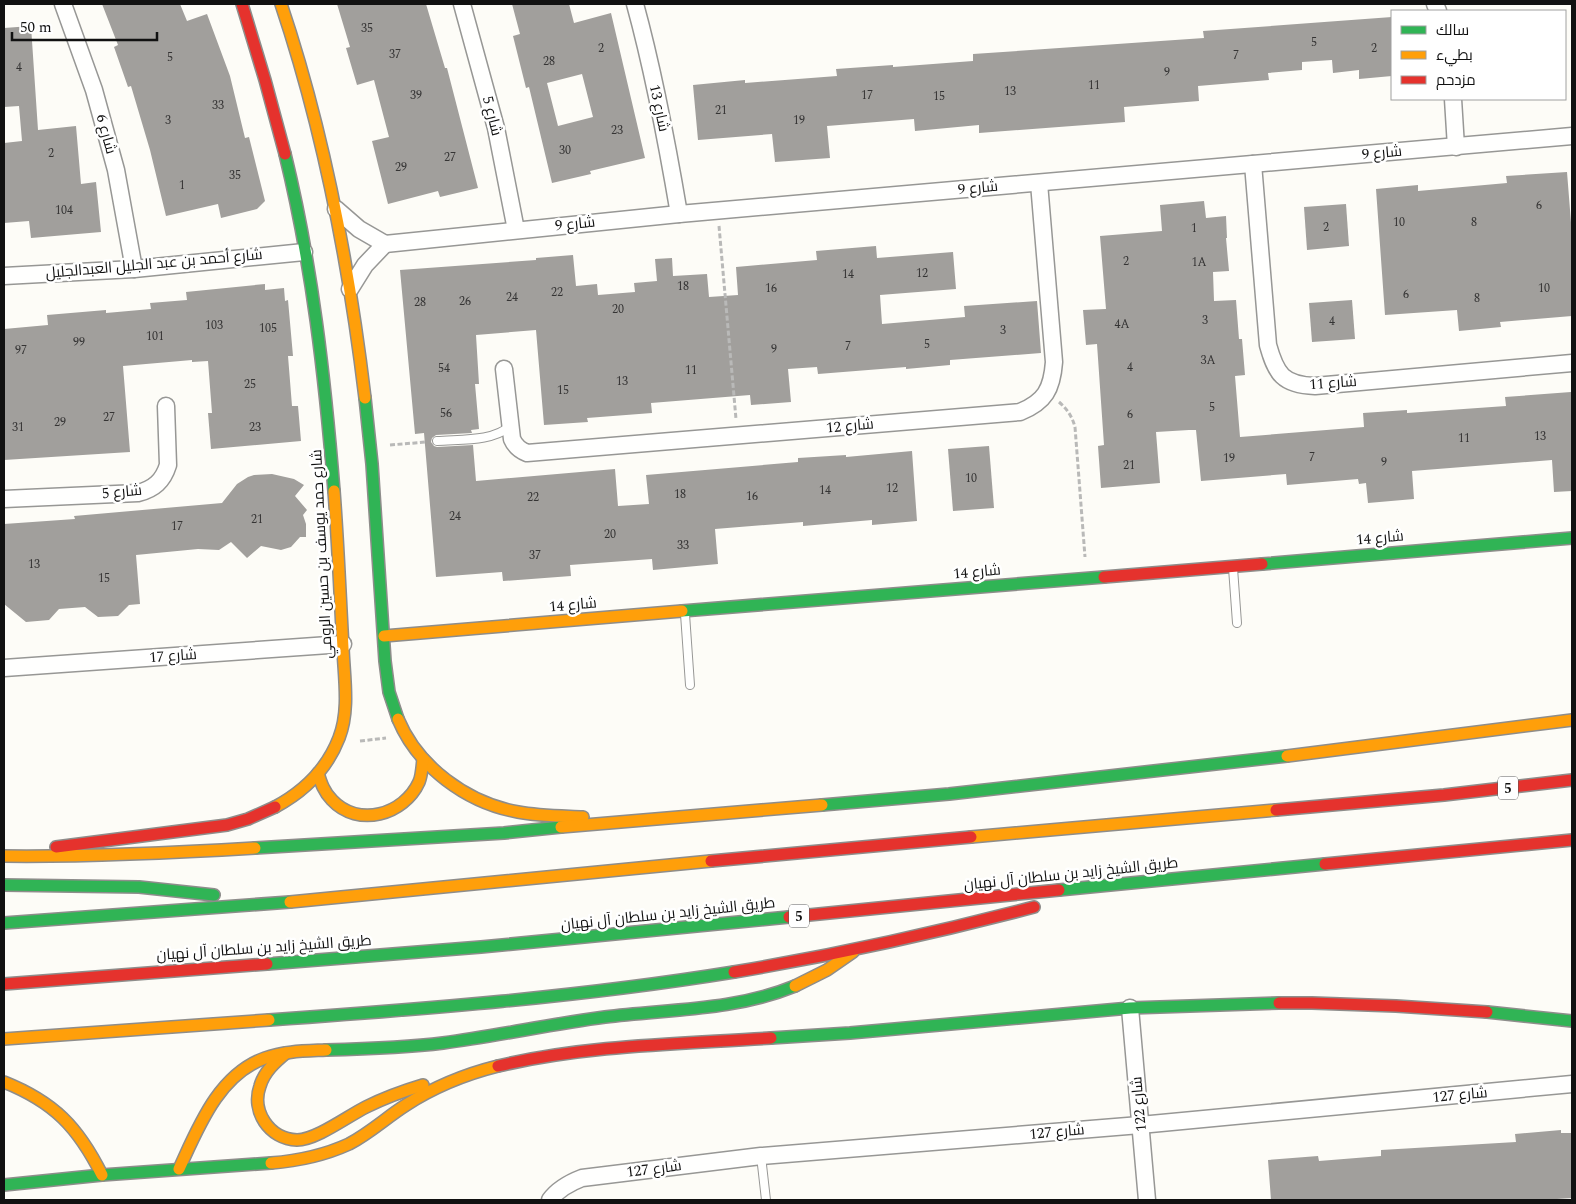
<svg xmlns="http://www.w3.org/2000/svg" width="1576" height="1204" viewBox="0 0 1576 1204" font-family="Spectral,Cairo,serif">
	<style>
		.building { fill: #a19f9c; fill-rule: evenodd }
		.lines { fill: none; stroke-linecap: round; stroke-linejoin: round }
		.lane-casing { stroke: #979795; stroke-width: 10 }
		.street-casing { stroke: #979795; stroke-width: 19 }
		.fast-casing { stroke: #8e8d8b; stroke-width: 14 }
		.slow-casing { stroke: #8e8d8b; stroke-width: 14 }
		.jam-casing { stroke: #8e8d8b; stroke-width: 14 }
		.path { stroke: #b9b9b8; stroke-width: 3; stroke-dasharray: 5 2.5; stroke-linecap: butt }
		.lane { stroke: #fffffe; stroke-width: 8 }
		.street { stroke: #fffffe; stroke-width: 16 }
		.fast { stroke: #30b455; stroke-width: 11 }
		.slow { stroke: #ff9f0a; stroke-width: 11 }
		.jam { stroke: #e5322d; stroke-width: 11 }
		.labels { text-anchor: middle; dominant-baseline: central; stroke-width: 5; stroke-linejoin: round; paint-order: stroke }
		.number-label { font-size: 12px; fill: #353434 }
		.shield { fill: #fff; stroke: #585858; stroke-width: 1 }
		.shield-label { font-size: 14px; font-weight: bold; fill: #111 }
		.street-label { font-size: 15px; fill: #111; stroke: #fff }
	</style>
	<rect width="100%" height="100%" fill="#fdfcf7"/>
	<g class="building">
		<polygon points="102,4 180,4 187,21 207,14 230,76 245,138 249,137 265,201 257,209 221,218 218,204 166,216 150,150 131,86 128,87 114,47 118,45"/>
		<polygon points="337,4 426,4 445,68 447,68 478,188 440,197 438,191 388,204 372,141 389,137 374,80 357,85 346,48 350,47"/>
		<path d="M512 4H569L574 23 611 13 645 158 590 171 591 174 552 183 529 87 526 88 513 36 520 34ZM582 74 593 117 558 126 547 83Z"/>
		<polygon points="1392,17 1392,76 1359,79 1359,70 1333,73 1332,60 1302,62 1302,70 1268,73 1269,80 1198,86 1199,101 1124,107 1125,122 979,133 979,125 915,131 914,119 827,126 830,158 775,162 772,134 698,140 693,85 745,80 745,83 837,76 836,69 893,65 893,67 973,61 973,54 1204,38 1203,31"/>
		<polygon points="31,26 38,130 76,126 81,184 96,182 101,232 31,238 29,221 4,223 4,143 22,141 19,106 4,107 4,28"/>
		<polygon points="1567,172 1572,235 1572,316 1500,322 1501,327 1459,331 1457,310 1385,315 1376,189 1418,185 1418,191 1507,183 1506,176"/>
		<polygon points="1204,201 1206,218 1226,216 1227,238 1226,238 1229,271 1213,272 1214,301 1236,300 1239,339 1242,339 1245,375 1235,376 1240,437 1364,427 1363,413 1407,410 1407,413 1506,406 1505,397 1571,392 1572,412 1572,491 1554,492 1552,460 1412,471 1414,499 1368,503 1366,483 1359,484 1358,479 1287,485 1286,474 1201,481 1196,430 1189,430 1156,432 1160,483 1101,488 1098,446 1104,445 1097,344 1086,345 1083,310 1106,309 1100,236 1162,231 1160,205"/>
		<polygon points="1346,204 1349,246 1307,250 1304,207"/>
		<polygon points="876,246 877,258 953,252 956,289 880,295 882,324 965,317 964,306 1037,301 1041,353 950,360 950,365 906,369 906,367 818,374 817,367 788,369 791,402 751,405 750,395 651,403 652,413 587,418 588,422 544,425 536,330 476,335 479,384 475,384 479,429 471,430 472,433 436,435 432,438 431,442 434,446 437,447 473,445 476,481 615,469 618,506 649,504 646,475 798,462 798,458 846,455 846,457 912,451 917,521 872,525 872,520 803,526 803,522 715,529 718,564 653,570 652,559 570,565 571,576 503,581 502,572 436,577 424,433 415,434 400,270 536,260 536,258 573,255 576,286 597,284 598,295 635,292 634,283 657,281 655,259 672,258 673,276 707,274 709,297 738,295 736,267 817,260 816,251"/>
		<polygon points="265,284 265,290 284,288 285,301 288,300 293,356 288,356 292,406 298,406 301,441 211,449 208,413 212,413 208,361 192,362 192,360 123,366 130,452 4,460 4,329 48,325 47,315 106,310 106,313 151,309 150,303 187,300 186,292"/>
		<polygon points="1352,300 1355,339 1312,342 1309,303"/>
		<polygon points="989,446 994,508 953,511 948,449"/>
		<polygon points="272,474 294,479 304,485 295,496 307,510 303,515 306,524 306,537 300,537 291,547 281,550 261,546 247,558 231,542 219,550 198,549 136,555 140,604 129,605 118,616 98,617 85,607 59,609 49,620 26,622 4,604 4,524 75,519 74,516 222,503 237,484 248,477 254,475"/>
		<polygon points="1561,1130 1561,1133 1572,1133 1572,1198 1542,1200 1271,1200 1268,1160 1318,1156 1319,1161 1381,1156 1381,1150 1516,1142 1515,1134"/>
	</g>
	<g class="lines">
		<defs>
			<g id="lane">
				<path d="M437 441C459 439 493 442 510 426"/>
				<polyline points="1233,568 1237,623"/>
				<polyline points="685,614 690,685"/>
				<polyline points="761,1156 766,1200"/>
			</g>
			<g id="street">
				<polyline points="63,4 94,90 116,170 134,269"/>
				<polyline points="462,4 496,128 516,230"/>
				<path d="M635 4C654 73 667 143 679 214"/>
				<polyline points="1435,4 1438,11"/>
				<polyline points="1453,99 1456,147"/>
				<path d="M1253 164 1268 345C1276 374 1283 385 1315 386L1572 363"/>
				<polyline points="336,209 359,229 385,244"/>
				<polyline points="385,244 679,214 1572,136"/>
				<polyline points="4,276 134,269 304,252"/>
				<polyline points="350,289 365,265 385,244"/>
				<path d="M504 369 512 439C515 446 519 450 527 453L1020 412C1045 402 1052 389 1054 362L1039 183"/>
				<path d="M4 499 138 493C154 489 163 481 168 465L166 406"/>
				<polyline points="4,668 343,644"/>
				<polyline points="1130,1008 1147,1200"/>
				<path d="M550 1200C558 1189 569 1183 582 1178L761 1156 1140 1125 1572 1084"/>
			</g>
			<g id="fast">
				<path d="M285 154C312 264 325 378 334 491"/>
				<polyline points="365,398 372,464 385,661 389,692 398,719"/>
				<polyline points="1262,564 1572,538"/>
				<polyline points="682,611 1104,577"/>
				<polyline points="822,805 949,794 1287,756"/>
				<polyline points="255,848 504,833 561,827"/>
				<polyline points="4,885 139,887 214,895"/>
				<polyline points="1059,890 1325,864"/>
				<polyline points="4,923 290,902"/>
				<polyline points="267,964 481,947 789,917"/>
				<polyline points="1487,1012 1572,1021"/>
				<path d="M269 1020C425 1009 580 997 734 972"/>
				<polyline points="771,1038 850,1033 1130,1008 1279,1003"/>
				<path d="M326 1050C365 1049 404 1048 443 1043 497 1036 551 1024 605 1017 668 1009 734 1011 795 986"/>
				<polyline points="4,1185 102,1175 271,1163"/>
			</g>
			<g id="slow">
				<path d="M281 4C324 132 349 264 365 398"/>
				<polyline points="384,636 682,611"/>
				<path d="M398 719C418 767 467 803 518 812 539 816 561 816 583 817"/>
				<polyline points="1287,756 1572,720"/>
				<path d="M318 773C321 783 324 792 332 800 358 828 404 815 419 782 422 775 422 766 423 759"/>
				<path d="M275 807C303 792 327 769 339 738 350 710 344 677 343 648 340 595 338 543 334 491"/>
				<polyline points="561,827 822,805"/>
				<polyline points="971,837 1276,810"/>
				<path d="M4 856C88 857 171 853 255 848"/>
				<polyline points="290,902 711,861"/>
				<polyline points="795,986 827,970 853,952"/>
				<polyline points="4,1039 269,1020"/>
				<path d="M286 1053C275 1062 264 1072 260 1086 251 1111 269 1139 297 1140 316 1140 348 1116 366 1107 384 1098 403 1091 423 1085"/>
				<path d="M4 1082C54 1102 78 1127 102 1175"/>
				<path d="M271 1163C297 1161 325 1155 349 1144 370 1133 387 1117 406 1105 434 1087 466 1074 498 1066"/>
				<path d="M179 1169C198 1128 218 1075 265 1058 284 1051 306 1051 326 1050"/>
			</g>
			<g id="jam">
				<polyline points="242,4 265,80 285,154"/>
				<polyline points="1104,577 1262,564"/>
				<polyline points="1276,810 1444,795 1572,780"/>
				<polyline points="56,847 227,825 248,819 275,807"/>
				<polyline points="711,861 971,837"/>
				<polyline points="1325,864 1572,840"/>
				<polyline points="789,917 1059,890"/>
				<path d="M734 972C835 955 935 933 1034 907"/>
				<polyline points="4,984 267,964"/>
				<polyline points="1279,1003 1312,1003 1396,1006 1487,1012"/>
				<path d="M498 1066C587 1045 680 1044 771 1038"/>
			</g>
		</defs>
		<use href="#lane" class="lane-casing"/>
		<use href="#street" class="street-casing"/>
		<use href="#fast" class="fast-casing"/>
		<use href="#slow" class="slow-casing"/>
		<use href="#jam" class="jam-casing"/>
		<g class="path">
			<polyline points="719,226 736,419"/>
			<path d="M1059 402C1067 409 1072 416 1075 427L1085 557"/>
			<polyline points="390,445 426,442"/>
			<polyline points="360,741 386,738"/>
		</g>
		<use href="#lane" class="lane"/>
		<use href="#street" class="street"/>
		<use href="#fast" class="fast"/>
		<use href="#slow" class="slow"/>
		<use href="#jam" class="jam"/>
	</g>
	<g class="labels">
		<g class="number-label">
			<text x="367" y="28">35</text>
			<text x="1314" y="42">5</text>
			<text x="601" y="48">2</text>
			<text x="1374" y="48">2</text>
			<text x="395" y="54">37</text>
			<text x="1236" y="55">7</text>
			<text x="170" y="57">5</text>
			<text x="549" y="61">28</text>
			<text x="19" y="67">4</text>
			<text x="1167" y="72">9</text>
			<text x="1094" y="85">11</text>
			<text x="1010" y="91">13</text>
			<text x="416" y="95">39</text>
			<text x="867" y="95">17</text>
			<text x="939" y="96">15</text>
			<text x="218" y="105">33</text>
			<text x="721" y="110">21</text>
			<text x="168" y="120">3</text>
			<text x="799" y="120">19</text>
			<text x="617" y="130">23</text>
			<text x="565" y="150">30</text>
			<text x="51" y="153">2</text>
			<text x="450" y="157">27</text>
			<text x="401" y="167">29</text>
			<text x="235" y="175">35</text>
			<text x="182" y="185">1</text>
			<text x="1539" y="205">6</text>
			<text x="64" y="210">104</text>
			<text x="1399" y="222">10</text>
			<text x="1474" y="222">8</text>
			<text x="1326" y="227">2</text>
			<text x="1194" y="228">1</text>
			<text x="1126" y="261">2</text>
			<text x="1199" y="262">1A</text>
			<text x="922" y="273">12</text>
			<text x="848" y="274">14</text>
			<text x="683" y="286">18</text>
			<text x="771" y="288">16</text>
			<text x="1544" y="288">10</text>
			<text x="557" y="292">22</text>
			<text x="1406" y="294">6</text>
			<text x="512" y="297">24</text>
			<text x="1477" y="298">8</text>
			<text x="465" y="301">26</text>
			<text x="420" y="302">28</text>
			<text x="618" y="309">20</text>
			<text x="1205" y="320">3</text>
			<text x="1332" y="321">4</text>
			<text x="1122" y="324">4A</text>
			<text x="214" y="325">103</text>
			<text x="268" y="328">105</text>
			<text x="1003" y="330">3</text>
			<text x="155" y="336">101</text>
			<text x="79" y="342">99</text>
			<text x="927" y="344">5</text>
			<text x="848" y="346">7</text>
			<text x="774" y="349">9</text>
			<text x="21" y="350">97</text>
			<text x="1208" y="360">3A</text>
			<text x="1130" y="367">4</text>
			<text x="444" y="368">54</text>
			<text x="691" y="370">11</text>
			<text x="622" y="381">13</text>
			<text x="250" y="384">25</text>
			<text x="563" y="390">15</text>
			<text x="1212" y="407">5</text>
			<text x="446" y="413">56</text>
			<text x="1130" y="414">6</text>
			<text x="109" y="417">27</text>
			<text x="60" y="422">29</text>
			<text x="18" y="427">31</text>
			<text x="255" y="427">23</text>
			<text x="1540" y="436">13</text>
			<text x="1464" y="438">11</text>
			<text x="1312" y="457">7</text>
			<text x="1229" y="458">19</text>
			<text x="1384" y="462">9</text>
			<text x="1129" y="465">21</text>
			<text x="971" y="478">10</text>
			<text x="892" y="488">12</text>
			<text x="825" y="490">14</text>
			<text x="680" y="494">18</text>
			<text x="752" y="496">16</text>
			<text x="533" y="497">22</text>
			<text x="455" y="516">24</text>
			<text x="257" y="519">21</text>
			<text x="177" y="526">17</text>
			<text x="610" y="534">20</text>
			<text x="683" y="545">33</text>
			<text x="535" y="555">37</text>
			<text x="34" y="564">13</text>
			<text x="104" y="578">15</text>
		</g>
		<g class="shield">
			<rect x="1498" y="776.5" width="20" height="23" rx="4"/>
			<rect x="789" y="904.5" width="20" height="23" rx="4"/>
		</g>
		<g class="shield-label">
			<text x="1508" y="788">5</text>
			<text x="799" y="916">5</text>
		</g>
		<g class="street-label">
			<text transform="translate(659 108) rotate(78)">شارع 13</text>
			<text transform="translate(492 116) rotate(76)">شارع 5</text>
			<text transform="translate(106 134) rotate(75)">شارع 6</text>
			<text transform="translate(1382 153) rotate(-5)">شارع 9</text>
			<text transform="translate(978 188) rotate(-5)">شارع 9</text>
			<text transform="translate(575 224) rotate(-6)">شارع 9</text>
			<text transform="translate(154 264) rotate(-5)">شارع أحمد بن عبد الجليل العبدالجليل</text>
			<text transform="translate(1333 383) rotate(-4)">شارع 11</text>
			<text transform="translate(850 426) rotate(-5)">شارع 12</text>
			<text transform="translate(122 492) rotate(-5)">شارع 5</text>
			<text transform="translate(1380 538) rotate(-5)">شارع 14</text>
			<text transform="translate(322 554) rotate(-93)">شارع حمد يوسف بن حسين الرومي</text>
			<text transform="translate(977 572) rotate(-5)">شارع 14</text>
			<text transform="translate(573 605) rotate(-5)">شارع 14</text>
			<text transform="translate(173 656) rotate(-4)">شارع 17</text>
			<text transform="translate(1071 874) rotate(-6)">طريق الشيخ زايد بن سلطان آل نهيان</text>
			<text transform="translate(668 914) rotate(-6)">طريق الشيخ زايد بن سلطان آل نهيان</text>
			<text transform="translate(264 948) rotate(-4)">طريق الشيخ زايد بن سلطان آل نهيان</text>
			<text transform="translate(1460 1095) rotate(-5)">شارع 127</text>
			<text transform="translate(1139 1104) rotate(-95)">شارع 122</text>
			<text transform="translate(1057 1132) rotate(-5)">شارع 127</text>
			<text transform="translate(654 1169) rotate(-7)">شارع 127</text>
		</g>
	</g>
	<rect width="1576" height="1204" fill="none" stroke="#111111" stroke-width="10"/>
	<rect x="1391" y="10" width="175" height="90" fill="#ffffff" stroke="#a0a0a0"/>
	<rect x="1401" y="26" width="25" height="8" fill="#30b455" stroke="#a0a0a0"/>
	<text x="1436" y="35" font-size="15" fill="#111111">سالك</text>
	<rect x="1401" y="51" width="25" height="8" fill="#ff9f0a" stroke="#a0a0a0"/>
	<text x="1436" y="60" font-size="15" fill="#111111">بطيء</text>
	<rect x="1401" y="76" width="25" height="8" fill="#e5322d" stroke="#a0a0a0"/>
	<text x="1436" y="85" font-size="15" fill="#111111">مزدحم</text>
	<path d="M12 32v8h145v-8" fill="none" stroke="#111111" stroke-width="2.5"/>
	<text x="20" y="32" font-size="15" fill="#111111" stroke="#ffffff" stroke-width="4" paint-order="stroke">50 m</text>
</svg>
